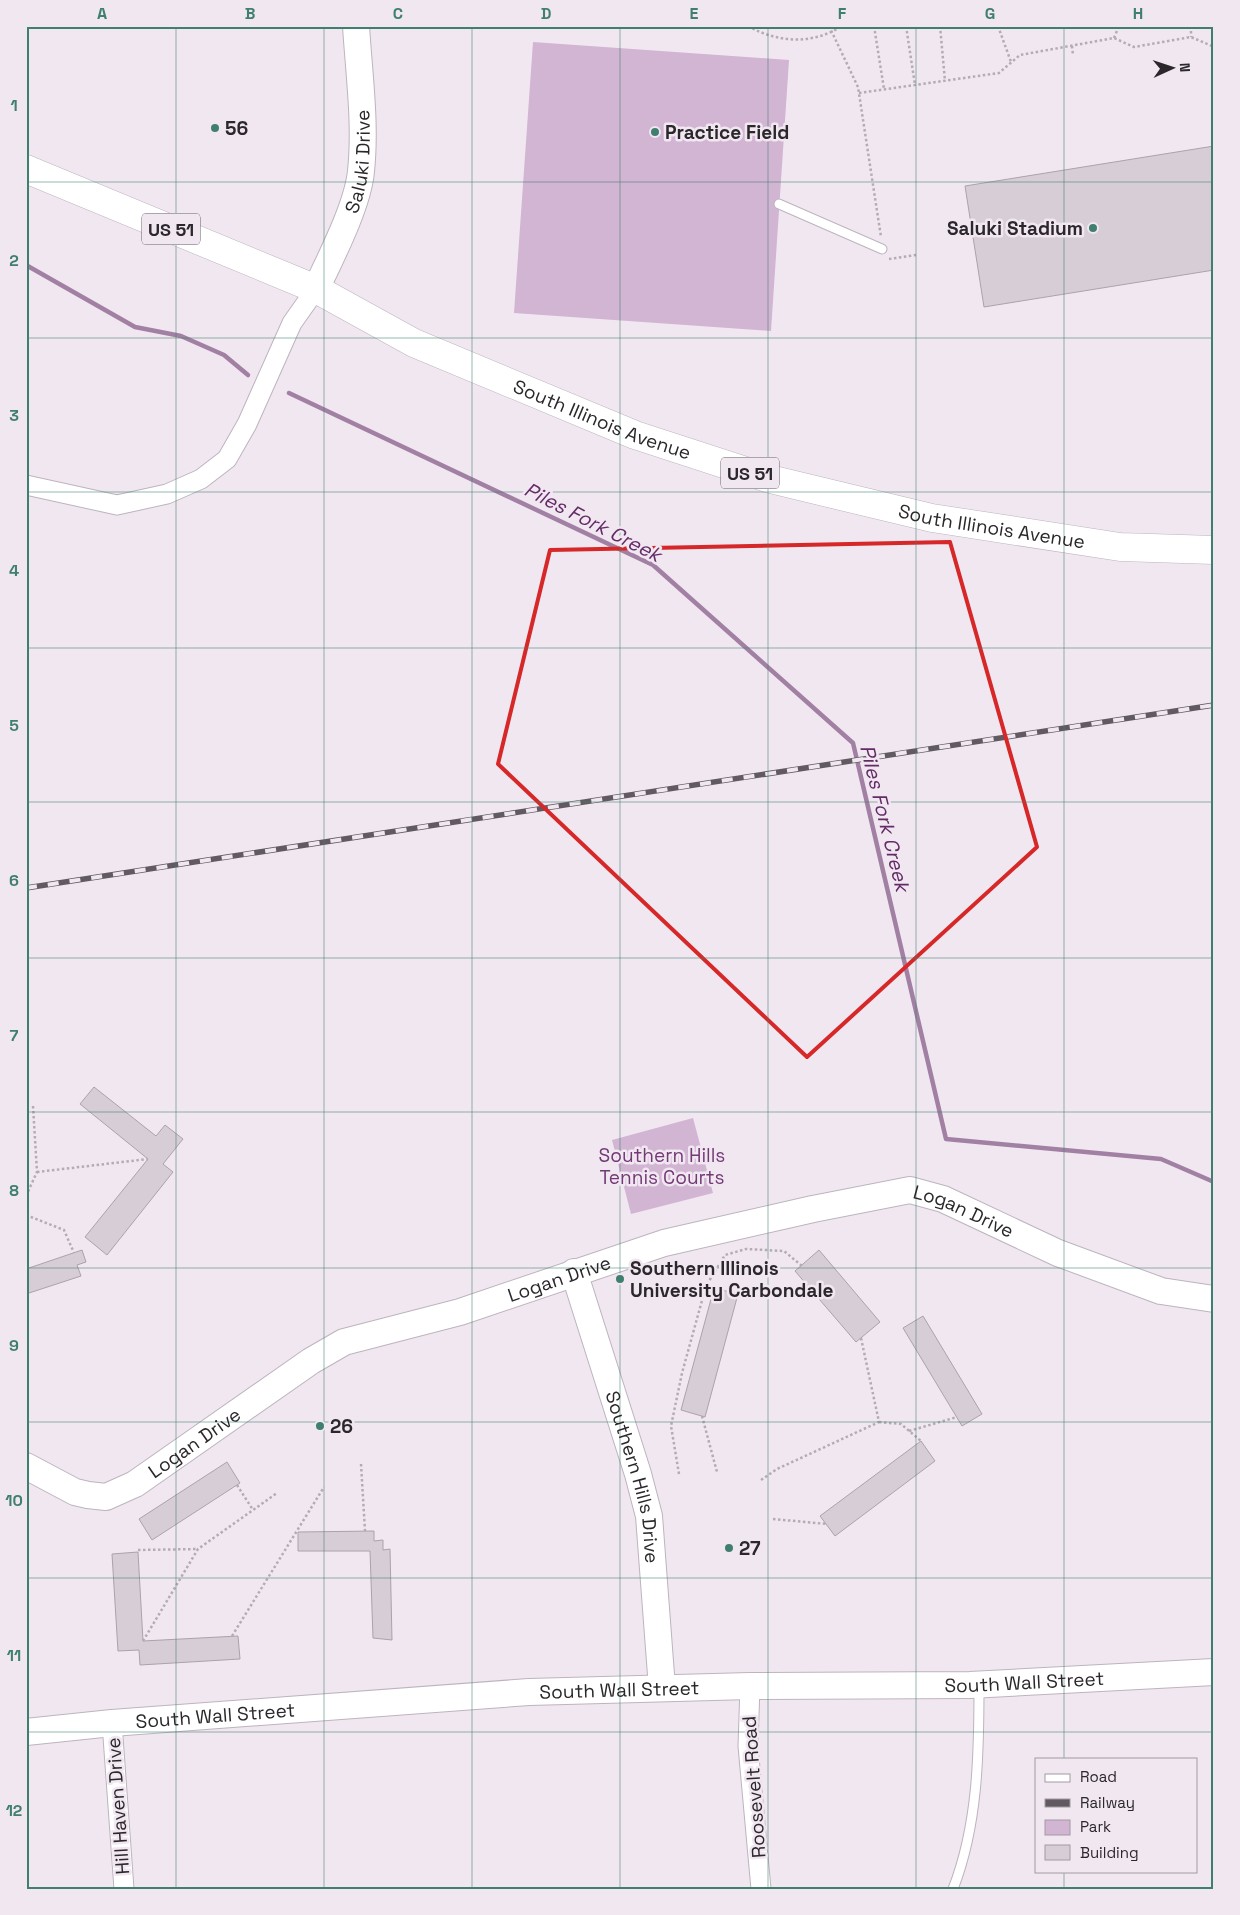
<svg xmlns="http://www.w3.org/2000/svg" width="1240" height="1915" viewBox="0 0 1240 1915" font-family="'Space Grotesk',sans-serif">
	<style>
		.green { fill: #d2b4d3 }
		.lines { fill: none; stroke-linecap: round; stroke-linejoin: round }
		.stream { stroke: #a280a3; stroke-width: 4.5 }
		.building { fill: #d7cdd7; stroke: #aba2ab }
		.lane-casing { stroke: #bdb4bd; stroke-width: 11 }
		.street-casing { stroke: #bdb4bd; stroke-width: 21 }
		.secondary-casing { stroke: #bdb4bd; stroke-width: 28 }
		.highway-casing { stroke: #bdb4bd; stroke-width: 29 }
		.path { stroke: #b4acb4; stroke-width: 2.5; stroke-dasharray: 2.5 2.5; stroke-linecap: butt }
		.lane { stroke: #fff; stroke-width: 9 }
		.street { stroke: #fff; stroke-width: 19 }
		.secondary { stroke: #fff; stroke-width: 26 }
		.highway { stroke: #fff; stroke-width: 28 }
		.rail-casing { stroke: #615b61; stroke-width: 5.5 }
		.rail { stroke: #f1e7f1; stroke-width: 4; stroke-dasharray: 11; stroke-linecap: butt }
		.marked { fill: none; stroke: #d62828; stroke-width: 4; stroke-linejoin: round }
		.grid { fill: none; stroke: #3e7f6f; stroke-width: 1; stroke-opacity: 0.55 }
		.poi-dot { fill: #3e7f6f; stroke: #f1e7f1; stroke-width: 2 }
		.labels { text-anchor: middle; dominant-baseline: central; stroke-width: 5; stroke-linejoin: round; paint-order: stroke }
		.shield { fill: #f1e7f1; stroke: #666166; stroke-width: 1 }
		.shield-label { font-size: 18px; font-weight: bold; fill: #2b272b }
		.poi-label { font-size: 19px; font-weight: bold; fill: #2b272b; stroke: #f1e7f1; text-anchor: start }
		.street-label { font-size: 19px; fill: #2b272b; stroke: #f1e7f1 }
		.park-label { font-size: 19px; fill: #723975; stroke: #f1e7f1 }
		.water-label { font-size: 20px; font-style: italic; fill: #642c67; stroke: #f1e7f1 }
		.neatline { fill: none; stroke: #3e7f6f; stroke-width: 2 }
		.grid-label { font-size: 16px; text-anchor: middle; font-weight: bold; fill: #3e7f6f }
	</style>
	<rect width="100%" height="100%" fill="#f1e7f1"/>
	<g class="green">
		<polygon points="533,42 789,60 771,331 514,313"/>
		<polygon points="693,1118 713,1193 631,1214 612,1140"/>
	</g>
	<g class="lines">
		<g class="stream">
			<polyline points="26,265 135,327 181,336 224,355 248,375"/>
			<polyline points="289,393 653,565 853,743 946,1139 1161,1159 1214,1182"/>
		</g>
	</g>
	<g class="building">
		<polygon points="1214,146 1214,270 984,307 965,186"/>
		<polygon points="94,1087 156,1136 165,1125 183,1139 163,1164 173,1172 107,1255 85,1237 148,1159 80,1104"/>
		<polygon points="82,1250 86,1262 77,1265 81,1276 26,1294 26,1269"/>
		<polygon points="819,1250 880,1322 856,1342 795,1271"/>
		<polygon points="714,1288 738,1294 705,1417 681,1410"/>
		<polygon points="923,1316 982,1414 962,1426 903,1328"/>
		<polygon points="921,1441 935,1461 835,1536 820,1516"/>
		<polygon points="227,1462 240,1483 152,1540 139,1519"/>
		<polygon points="374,1531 374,1541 383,1540 383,1550 390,1549 392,1640 373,1638 370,1551 298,1551 298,1532"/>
		<polygon points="138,1552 143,1641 238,1636 240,1659 140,1665 139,1650 118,1651 112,1554"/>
	</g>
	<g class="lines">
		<defs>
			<g id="lane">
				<polyline points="779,204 882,249"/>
				<path d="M953 1889C978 1825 979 1754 979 1687"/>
			</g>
			<g id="street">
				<polyline points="26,485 117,505 167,494 201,479 227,459 247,424 292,323 316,289"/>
				<polyline points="750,1686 748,1746 761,1889"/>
				<polyline points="112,1723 124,1889"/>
			</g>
			<g id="secondary">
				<path id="s1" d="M316 289C331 257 358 205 361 171 366 124 359 74 356 26"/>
				<path id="s2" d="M574 1272 638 1474 649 1516 662 1688"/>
				<path id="s3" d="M26 1466 75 1492 88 1495 106 1497 135 1484 311 1361 344 1342 460 1312 664 1243 813 1209 910 1190 943 1199 1058 1253 1161 1291 1214 1299"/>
				<path id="s4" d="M26 1732 112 1723 529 1692 750 1686 970 1685 1214 1672"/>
			</g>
			<g id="highway">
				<path id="s5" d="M26 169 316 289 414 343 635 435 770 479 932 518 1120 547 1214 550"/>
			</g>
		</defs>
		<use href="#lane" class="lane-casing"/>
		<use href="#street" class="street-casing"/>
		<use href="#secondary" class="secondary-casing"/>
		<use href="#highway" class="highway-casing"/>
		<g class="path">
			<path d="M748 26C778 43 812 45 842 26"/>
			<polyline points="829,26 858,87 881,237"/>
			<polyline points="874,26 884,89"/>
			<polyline points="906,26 915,85"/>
			<polyline points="940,26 945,81"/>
			<polyline points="998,26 1011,62"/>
			<polyline points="1191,26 1191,37"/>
			<polyline points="1114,38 1119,26"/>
			<polyline points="1072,46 1073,55"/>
			<polyline points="859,93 999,73 1020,55 1114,38 1134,47 1191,37 1214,47"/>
			<polyline points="889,259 916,255"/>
			<polyline points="37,1172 148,1159"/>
			<polyline points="26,1196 37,1172 33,1106"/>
			<polyline points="26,1215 64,1230 74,1253"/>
			<polyline points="702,1416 717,1472"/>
			<polyline points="879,1422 901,1424 921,1441"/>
			<polyline points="909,1431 957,1417"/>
			<polyline points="361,1464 365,1531"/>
			<polyline points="679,1474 671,1426 682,1373 706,1286 725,1255 746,1249 784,1251 802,1266"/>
			<polyline points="761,1480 777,1469 879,1422 861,1338"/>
			<polyline points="237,1485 253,1510"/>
			<polyline points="773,1519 827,1524"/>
			<polyline points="138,1550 198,1549"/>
			<polyline points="232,1636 324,1487"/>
			<polyline points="143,1641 198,1549 277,1493"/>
		</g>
		<use href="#lane" class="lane"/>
		<use href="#street" class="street"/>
		<use href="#secondary" class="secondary"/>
		<use href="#highway" class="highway"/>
		<defs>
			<polyline id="rail" points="26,888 1214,705"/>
		</defs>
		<use href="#rail" class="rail-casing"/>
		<use href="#rail" class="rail"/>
	</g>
	<path class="marked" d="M950 542 1037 847 807 1057 498 764 550 550Z"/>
	<path class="grid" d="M176 26V1889M324 26V1889M472 26V1889M620 26V1889M768 26V1889M916 26V1889M1064 26V1759M26 182H1214M26 338H1214M26 492H1214M26 648H1214M26 802H1214M26 958H1214M26 1112H1214M26 1268H1214M26 1422H1214M26 1578H1214M26 1732H1214M1064 1871V1889"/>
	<g class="poi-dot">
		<circle cx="215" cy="128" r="5"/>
		<circle cx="655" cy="132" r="5"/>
		<circle cx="1093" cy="228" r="5"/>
		<circle cx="620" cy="1279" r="5"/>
		<circle cx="320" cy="1426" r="5"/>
		<circle cx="729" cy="1548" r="5"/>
	</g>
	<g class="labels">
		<g class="shield">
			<rect x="142" y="213.5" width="58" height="31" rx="4"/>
			<rect x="721" y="457.5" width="58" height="31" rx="4"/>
		</g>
		<g class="shield-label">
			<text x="171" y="229">US 51</text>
			<text x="750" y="473">US 51</text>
		</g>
		<g class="poi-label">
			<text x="225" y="128">56</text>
			<text x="665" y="132">Practice Field</text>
			<text x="1083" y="228" text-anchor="end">Saluki Stadium</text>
			<text x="630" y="1268">Southern Illinois<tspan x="630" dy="22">University Carbondale</tspan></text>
			<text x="330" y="1426">26</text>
			<text x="739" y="1548">27</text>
		</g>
		<g class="street-label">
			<text stroke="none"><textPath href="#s1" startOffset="136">Saluki Drive</textPath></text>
			<text stroke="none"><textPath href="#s5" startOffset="629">South Illinois Avenue</textPath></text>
			<text stroke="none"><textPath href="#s5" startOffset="1034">South Illinois Avenue</textPath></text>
			<text stroke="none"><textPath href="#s3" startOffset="1016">Logan Drive</textPath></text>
			<text stroke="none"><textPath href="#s3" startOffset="596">Logan Drive</textPath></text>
			<text stroke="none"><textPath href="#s3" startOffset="191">Logan Drive</textPath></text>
			<text stroke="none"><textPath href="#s2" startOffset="214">Southern Hills Drive</textPath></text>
			<text stroke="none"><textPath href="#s4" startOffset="1000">South Wall Street</textPath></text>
			<text stroke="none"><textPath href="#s4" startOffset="595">South Wall Street</textPath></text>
			<text stroke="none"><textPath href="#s4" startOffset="190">South Wall Street</textPath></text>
			<text transform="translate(754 1787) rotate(-94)">Roosevelt Road</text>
			<text transform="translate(118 1806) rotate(-94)">Hill Haven Drive</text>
		</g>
		<g class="park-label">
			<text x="662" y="1155">Southern Hills<tspan x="662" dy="22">Tennis Courts</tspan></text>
		</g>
		<g class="water-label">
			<text transform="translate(593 522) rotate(27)">Piles Fork Creek</text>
			<text transform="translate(885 818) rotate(76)">Piles Fork Creek</text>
		</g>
	</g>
	<rect width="1240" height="1915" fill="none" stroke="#f1e7f1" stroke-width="55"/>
	<rect x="1035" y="1758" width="162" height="115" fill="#f1e7f1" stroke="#a29aa2"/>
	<rect x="1045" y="1774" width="25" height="8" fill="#ffffff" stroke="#a29aa2"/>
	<text x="1080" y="1782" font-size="15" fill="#2b272b">Road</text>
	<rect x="1045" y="1799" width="25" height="8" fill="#615b61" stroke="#a29aa2"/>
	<text x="1080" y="1808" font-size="15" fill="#2b272b">Railway</text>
	<rect x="1045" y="1820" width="25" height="15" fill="#d2b4d3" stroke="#a29aa2"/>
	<text x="1080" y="1832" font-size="15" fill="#2b272b">Park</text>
	<rect x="1045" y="1845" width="25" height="15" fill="#d7cdd7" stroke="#a29aa2"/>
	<text x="1080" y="1858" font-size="15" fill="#2b272b">Building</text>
	<g transform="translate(1172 68) rotate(87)" stroke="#f1e7f1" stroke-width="4" paint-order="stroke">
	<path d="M0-4L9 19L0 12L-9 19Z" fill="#2b272b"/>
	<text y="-8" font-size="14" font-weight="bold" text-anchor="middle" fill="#2b272b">N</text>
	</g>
	<rect x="28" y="28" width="1184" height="1860" class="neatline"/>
	<g class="grid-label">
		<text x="102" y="19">A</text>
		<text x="250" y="19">B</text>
		<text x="398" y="19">C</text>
		<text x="546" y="19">D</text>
		<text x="694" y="19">E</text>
		<text x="842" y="19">F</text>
		<text x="990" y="19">G</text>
		<text x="1138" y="19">H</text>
		<text x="14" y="111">1</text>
		<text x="14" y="266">2</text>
		<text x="14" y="421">3</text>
		<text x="14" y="576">4</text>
		<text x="14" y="731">5</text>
		<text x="14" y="886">6</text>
		<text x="14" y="1041">7</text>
		<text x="14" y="1196">8</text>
		<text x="14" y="1351">9</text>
		<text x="14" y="1506">10</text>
		<text x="14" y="1661">11</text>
		<text x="14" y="1816">12</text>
	</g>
</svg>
